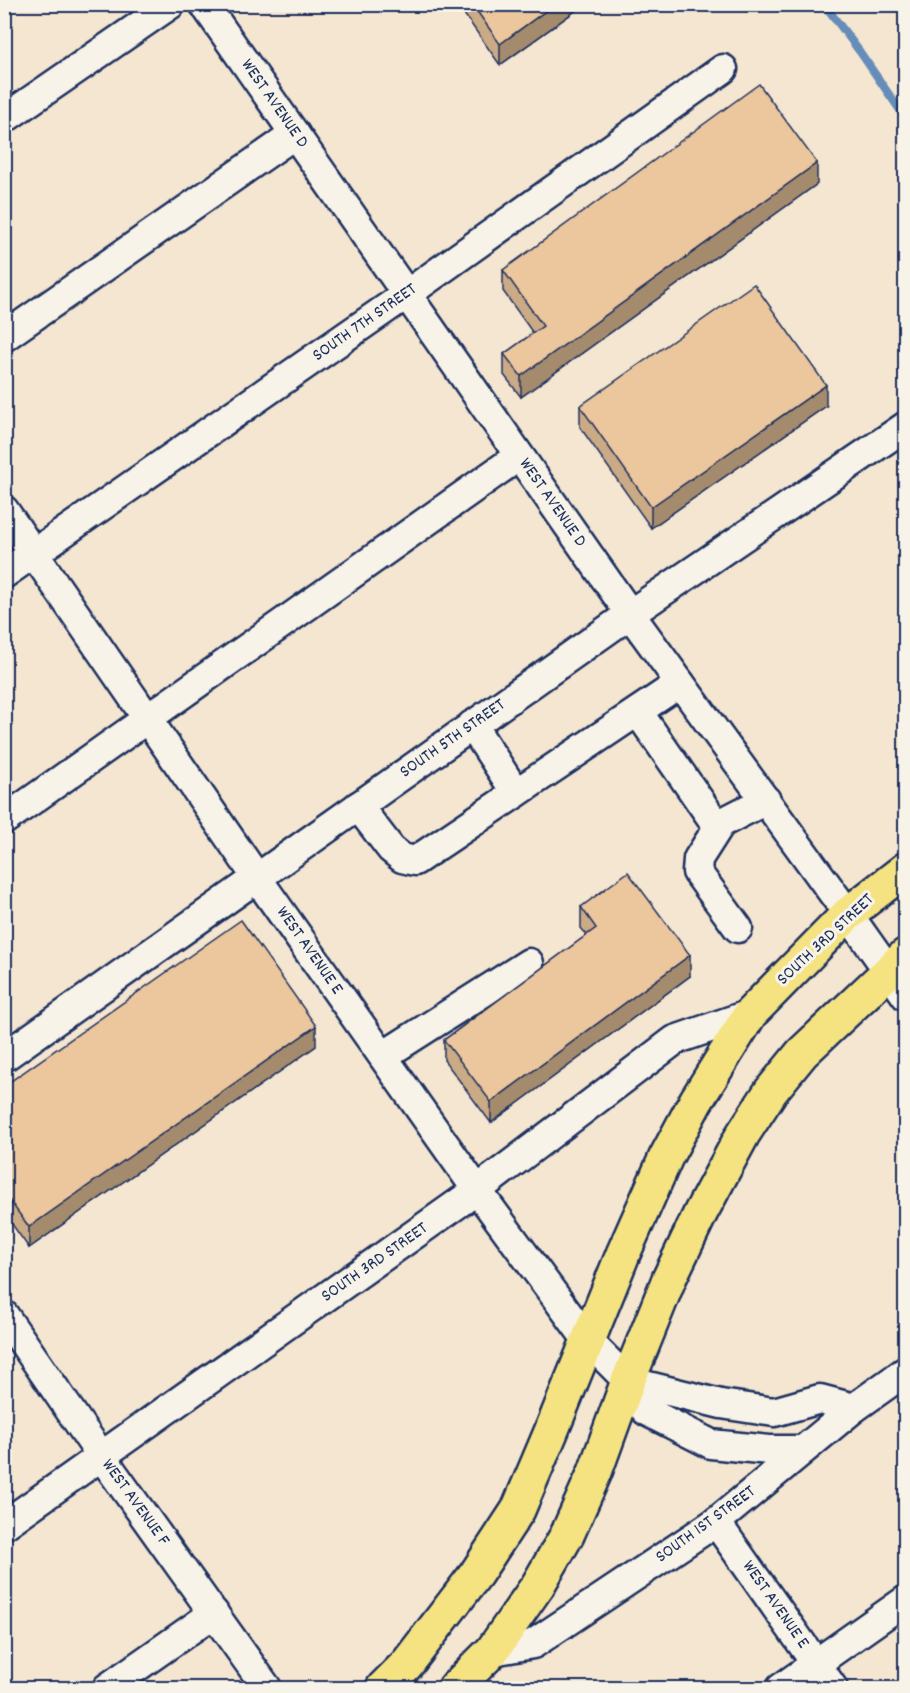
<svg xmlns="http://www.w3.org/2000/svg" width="910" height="1693" viewBox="0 0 910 1693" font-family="Dekko,sans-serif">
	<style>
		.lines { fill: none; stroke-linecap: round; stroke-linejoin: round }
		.stream { stroke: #668cb9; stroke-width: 8 }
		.minor-casing { stroke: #1b2f5e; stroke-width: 33 }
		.major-casing { stroke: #1b2f5e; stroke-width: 38 }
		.minor { stroke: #f7f3e8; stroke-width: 28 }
		.major { stroke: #f5e382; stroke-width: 33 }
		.wall { fill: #cbaa86; stroke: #1b2f5e; stroke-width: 1.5 }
		.shaded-wall { fill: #a58b6d; stroke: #1b2f5e; stroke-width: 1.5 }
		.building { fill: #ecc69c; stroke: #1b2f5e; stroke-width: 1.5 }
		.labels { text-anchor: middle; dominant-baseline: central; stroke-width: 6; stroke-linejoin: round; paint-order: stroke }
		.street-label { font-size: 18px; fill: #1b2f5e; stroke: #f7f3e8 }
	</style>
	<rect width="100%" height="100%" fill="#f4e6d1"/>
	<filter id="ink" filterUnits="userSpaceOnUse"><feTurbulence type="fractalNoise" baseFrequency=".0167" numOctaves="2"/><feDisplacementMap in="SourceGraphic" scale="12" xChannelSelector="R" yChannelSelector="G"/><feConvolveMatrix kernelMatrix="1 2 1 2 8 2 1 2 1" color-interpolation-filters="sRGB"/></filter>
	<g filter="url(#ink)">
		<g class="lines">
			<polyline class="stream" points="824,4 860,52 906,119"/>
			<defs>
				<g id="minor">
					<polyline points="204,4 630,614 848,914 906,996"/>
					<polyline points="4,119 171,4"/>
					<polyline points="4,337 295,134"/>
					<polyline points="4,510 257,878 477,1190 588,1341 628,1381 646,1411 711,1444 769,1450 802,1450"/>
					<polyline points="4,574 407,294 723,69"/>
					<polyline points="638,712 711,817 721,823"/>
					<polyline points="472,725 516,793"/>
					<polyline points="358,806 391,849 402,858 415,861 680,683"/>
					<polyline points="4,820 519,456"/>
					<polyline points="738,928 697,872 698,859 721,823 766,800"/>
					<polyline points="383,1056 529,963"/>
					<polyline points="4,1057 630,614 906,426"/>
					<polyline points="4,1315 102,1457 267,1688"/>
					<polyline points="628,1381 721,1404 774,1412 820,1399 854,1408"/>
					<polyline points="716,1522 833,1688"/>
					<polyline points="4,1525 477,1190 675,1040 750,1014"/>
					<polyline points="492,1651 533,1644 716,1522 854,1408 906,1371"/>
					<polyline points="107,1688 214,1613"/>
					<polyline points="781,1688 906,1600"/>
				</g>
				<g id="major">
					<polyline points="383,1688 407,1664 476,1574 518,1510 551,1432 623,1254 666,1157 696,1101 750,1014 848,914 906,869"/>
					<polyline points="455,1688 492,1651 538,1585 567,1535 595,1472 628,1381 669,1279 701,1212 743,1134 771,1091 802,1053 906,955"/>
				</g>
			</defs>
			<use href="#minor" class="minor-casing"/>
			<use href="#major" class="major-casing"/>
			<use href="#minor" class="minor"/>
			<use href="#major" class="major"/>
		</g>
		<g class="wall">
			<polygon points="457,4 575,4 575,11 500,65"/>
			<polygon points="817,184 521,397 504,375 504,354 533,333 503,291 503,270"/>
			<polygon points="580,406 826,406 651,528 580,427"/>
			<polygon points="581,907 690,976 491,1123 444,1060 444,1040 587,935 581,928"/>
			<polygon points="316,1046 29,1248 4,1213 4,1086"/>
		</g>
		<g class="shaded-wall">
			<polygon points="555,4 575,4 575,11 500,65 500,44"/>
			<polygon points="817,163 817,184 521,397 521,376"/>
			<polygon points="826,385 826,406 651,528 651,507"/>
			<polygon points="690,955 690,976 491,1123 491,1102"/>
			<polygon points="316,1026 316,1046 29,1248 29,1227"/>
		</g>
		<g class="building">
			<polygon points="472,4 555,4 500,44"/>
			<polygon points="759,84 817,163 521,376 504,354 543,326 503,270"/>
			<polygon points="754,284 826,385 651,507 580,406"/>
			<polygon points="628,872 690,955 491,1102 444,1040 596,928 581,907"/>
			<polygon points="241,920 316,1026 29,1227 4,1193 4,1086"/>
		</g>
	</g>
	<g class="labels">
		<g class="street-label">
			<text transform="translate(274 104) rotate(55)">WEST AVENUE D</text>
			<text transform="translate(365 323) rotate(-35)">SOUTH 7TH STREET</text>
			<text transform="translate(552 503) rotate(55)">WEST AVENUE D</text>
			<text transform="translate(453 739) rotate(-35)">SOUTH 5TH STREET</text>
			<text transform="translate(826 940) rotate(-43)">SOUTH 3RD STREET</text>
			<text transform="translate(309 951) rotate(55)">WEST AVENUE E</text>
			<text transform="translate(375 1263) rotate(-35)">SOUTH 3RD STREET</text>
			<text transform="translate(135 1503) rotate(54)">WEST AVENUE F</text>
			<text transform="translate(706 1525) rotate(-36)">SOUTH 1ST STREET</text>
			<text transform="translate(775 1605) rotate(55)">WEST AVENUE E</text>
		</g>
	</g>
	<rect width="910" height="1693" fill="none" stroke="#f7f3e8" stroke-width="24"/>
	<rect x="12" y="12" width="886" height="1669" fill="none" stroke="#1b2f5e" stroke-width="2" filter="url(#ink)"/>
</svg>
